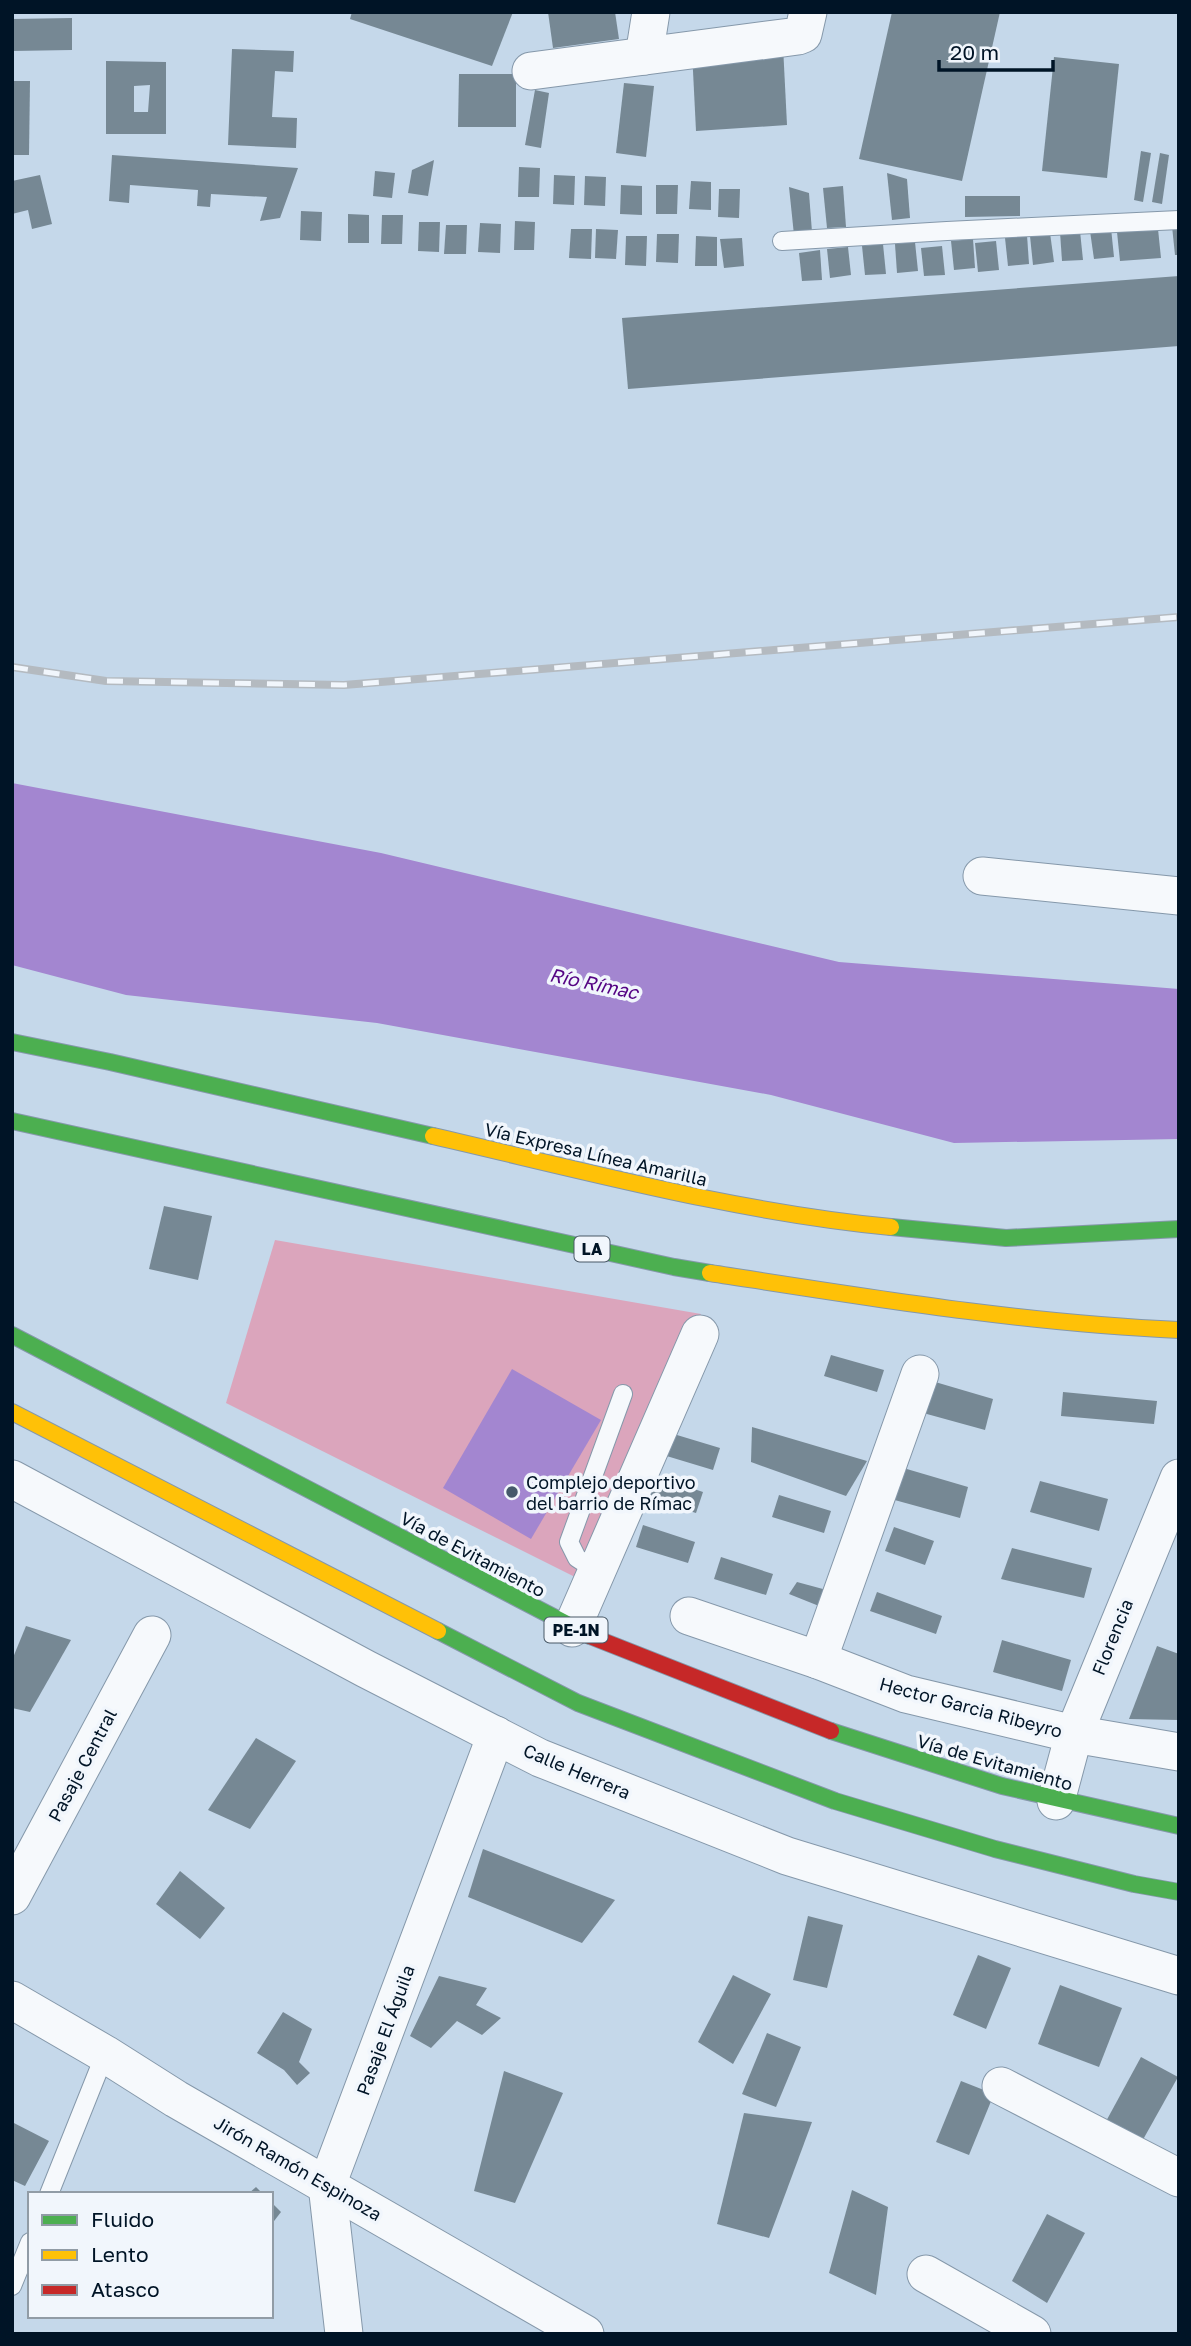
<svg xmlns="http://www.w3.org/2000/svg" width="1191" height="2346" viewBox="0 0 1191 2346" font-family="'Golos Text',sans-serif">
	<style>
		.green { fill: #dba5bc }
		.water { fill: #a386d0 }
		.building { fill: #768894; fill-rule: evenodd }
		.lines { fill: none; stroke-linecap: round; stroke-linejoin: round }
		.lane-casing { stroke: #8598aa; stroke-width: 20 }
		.street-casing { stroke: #8598aa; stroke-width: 39 }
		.fast-casing { stroke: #8598aa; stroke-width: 18 }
		.slow-casing { stroke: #8598aa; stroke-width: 18 }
		.jam-casing { stroke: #8598aa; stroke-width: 18 }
		.lane { stroke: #f6f9fc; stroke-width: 18 }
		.street { stroke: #f6f9fc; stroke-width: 37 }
		.fast { stroke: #4caf50; stroke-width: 16 }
		.slow { stroke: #ffc107; stroke-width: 16 }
		.jam { stroke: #c62828; stroke-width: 16 }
		.rail-casing { stroke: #b4bac0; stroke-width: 8 }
		.rail { stroke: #f1f6fc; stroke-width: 5; stroke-dasharray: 16; stroke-linecap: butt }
		.poi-dot { fill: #45596b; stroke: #f1f6fc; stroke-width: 2.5 }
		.labels { text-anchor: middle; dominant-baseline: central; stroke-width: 7; stroke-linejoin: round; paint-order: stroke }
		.shield { fill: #f1f6fc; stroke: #485866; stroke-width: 2 }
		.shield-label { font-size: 16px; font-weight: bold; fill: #001426 }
		.street-label { font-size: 18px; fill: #001426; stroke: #f1f6fc }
		.poi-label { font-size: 18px; fill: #001426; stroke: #f1f6fc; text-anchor: start }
		.water-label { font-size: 19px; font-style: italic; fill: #540383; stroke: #f1f6fc }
	</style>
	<rect width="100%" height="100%" fill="#c5d8ea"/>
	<polygon class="green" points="275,1240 701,1314 581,1580 226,1403"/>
	<g class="water">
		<polygon points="12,783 381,853 839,962 1179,989 1179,1139 954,1143 771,1095 377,1023 126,995 12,965"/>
		<polygon points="512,1369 601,1420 531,1539 443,1488"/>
	</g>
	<g class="building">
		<polygon points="352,12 513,12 492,66 350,19"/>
		<polygon points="548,12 615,12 619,39 553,48"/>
		<polygon points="892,12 1000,12 962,181 859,159"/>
		<polygon points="72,18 72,50 12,51 12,19"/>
		<polygon points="783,46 787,125 696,131 692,51"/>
		<polygon points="232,49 294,51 293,72 275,71 272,117 297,118 296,148 228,145"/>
		<polygon points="1054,57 1119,64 1107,178 1042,171"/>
		<path d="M106 61 166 62V134H106ZM150 85 148 112H134V86Z"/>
		<polygon points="459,74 516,74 516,127 458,127"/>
		<polygon points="12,81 30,81 29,155 12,155"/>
		<polygon points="624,83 654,86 646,157 616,153"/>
		<polygon points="535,90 549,93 541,148 525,145"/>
		<polygon points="1141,151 1151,153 1143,202 1134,200"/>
		<polygon points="1160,153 1169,155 1162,204 1152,202"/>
		<polygon points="112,155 298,168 280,218 260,221 267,197 211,194 210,207 197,206 198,190 130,185 129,203 109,201"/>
		<polygon points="434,160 428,196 408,193 412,170"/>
		<polygon points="519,167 540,168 539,197 518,197"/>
		<polygon points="375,171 395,173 392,198 373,196"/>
		<polygon points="887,173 907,179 910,218 892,220"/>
		<polygon points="40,175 52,224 32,229 28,210 12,214 12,181"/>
		<polygon points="554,175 575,176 574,205 553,204"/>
		<polygon points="585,176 606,177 605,206 584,205"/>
		<polygon points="691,181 711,182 711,210 689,209"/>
		<polygon points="621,185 642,186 642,215 620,214"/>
		<polygon points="656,185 678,185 677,214 656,214"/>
		<polygon points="843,186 846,227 827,228 823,188"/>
		<polygon points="789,187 809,193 812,232 794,235"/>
		<polygon points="719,189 740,189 739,218 718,217"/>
		<polygon points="965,196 1020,196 1020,216 965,217"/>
		<polygon points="301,211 322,212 321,241 300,240"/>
		<polygon points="348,214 369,215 369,243 348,243"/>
		<polygon points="382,215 403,215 402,244 381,244"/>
		<polygon points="515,221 535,222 534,250 514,250"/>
		<polygon points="419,222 440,222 439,252 418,251"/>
		<polygon points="480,223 501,224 500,253 478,252"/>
		<polygon points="446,225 467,225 466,254 444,254"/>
		<polygon points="1172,226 1179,226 1179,255 1175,255"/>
		<polygon points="1111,228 1114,257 1094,259 1090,231"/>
		<polygon points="571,229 592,229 591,259 569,258"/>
		<polygon points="596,229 618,230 616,259 595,258"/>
		<polygon points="1158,229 1161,258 1120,261 1117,232"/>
		<polygon points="1080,231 1083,260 1062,261 1060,232"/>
		<polygon points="1050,233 1054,262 1033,265 1030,236"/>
		<polygon points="657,234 679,234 678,263 656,262"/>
		<polygon points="1027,235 1029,264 1008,266 1005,238"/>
		<polygon points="626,236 647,236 646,266 625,265"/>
		<polygon points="696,236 717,237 717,266 695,266"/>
		<polygon points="742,238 744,266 724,268 720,239"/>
		<polygon points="973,239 975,268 954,270 951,241"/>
		<polygon points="996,241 999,270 978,272 975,243"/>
		<polygon points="915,242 918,271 897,273 895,244"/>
		<polygon points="883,244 886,274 865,275 862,246"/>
		<polygon points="942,246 945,275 924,276 921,248"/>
		<polygon points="848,247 851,275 830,278 827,249"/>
		<polygon points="820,250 822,280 802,281 799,253"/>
		<polygon points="1179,276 1179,346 628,389 622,318"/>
		<polygon points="164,1206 212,1216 198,1280 149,1269"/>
		<polygon points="831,1355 884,1370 877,1392 824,1376"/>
		<polygon points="925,1379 993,1399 985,1430 916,1411"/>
		<polygon points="1063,1392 1157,1401 1154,1424 1061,1416"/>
		<polygon points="752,1427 867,1461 846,1496 751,1462"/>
		<polygon points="667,1432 720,1448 713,1470 660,1454"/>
		<polygon points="900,1467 968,1487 960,1518 891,1499"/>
		<polygon points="652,1475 703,1492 696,1513 645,1497"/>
		<polygon points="1040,1481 1108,1499 1099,1531 1030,1512"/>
		<polygon points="779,1495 831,1511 824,1533 772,1517"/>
		<polygon points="643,1525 695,1542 688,1563 636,1547"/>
		<polygon points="894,1527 934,1541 925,1565 885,1551"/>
		<polygon points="1012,1548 1092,1568 1084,1598 1001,1579"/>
		<polygon points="721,1557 773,1574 766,1595 714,1579"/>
		<polygon points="797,1582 834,1592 824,1608 789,1594"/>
		<polygon points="877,1592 942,1616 936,1634 870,1611"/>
		<polygon points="26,1626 71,1640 30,1712 12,1708 12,1660"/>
		<polygon points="1002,1640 1071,1660 1062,1691 993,1672"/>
		<polygon points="1157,1646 1179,1654 1179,1720 1129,1719"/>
		<polygon points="256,1738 296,1761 250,1829 208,1810"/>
		<polygon points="483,1849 615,1900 582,1943 468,1897"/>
		<polygon points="180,1871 225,1908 200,1939 156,1904"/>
		<polygon points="808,1916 843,1925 827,1988 793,1980"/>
		<polygon points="978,1955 1011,1968 986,2029 953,2015"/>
		<polygon points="733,1975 771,1994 733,2064 698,2042"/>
		<polygon points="439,1976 487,1988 476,2005 501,2018 482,2035 457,2021 431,2048 410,2036"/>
		<polygon points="1060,1985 1122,2008 1099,2067 1038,2044"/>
		<polygon points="283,2012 312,2029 299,2062 310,2073 297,2085 284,2070 257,2053"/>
		<polygon points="767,2033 801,2047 776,2107 742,2094"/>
		<polygon points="1141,2057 1178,2077 1140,2145 1104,2125"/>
		<polygon points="504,2071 563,2093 515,2203 474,2191"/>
		<polygon points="961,2081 994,2094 969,2155 936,2142"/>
		<polygon points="744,2113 812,2122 769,2238 717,2224"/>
		<polygon points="12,2122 49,2141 25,2186 12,2180"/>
		<polygon points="256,2187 263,2194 248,2194"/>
		<polygon points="852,2190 888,2207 876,2295 829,2273"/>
		<polygon points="271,2202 281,2212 271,2225"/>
		<polygon points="1047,2214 1085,2233 1047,2303 1012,2281"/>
	</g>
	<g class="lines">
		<defs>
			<g id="lane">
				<polyline points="782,241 947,231 1179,220"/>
				<polyline points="597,1571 577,1558 569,1542 623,1394"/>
				<polyline points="49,2194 105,2054"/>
				<polyline points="12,2286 30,2242"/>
			</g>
			<g id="street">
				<polyline points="644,56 651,12"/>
				<polyline points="531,71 798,36 803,34 808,12"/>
				<polyline points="982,876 1179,896"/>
				<polyline points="12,1479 366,1669 540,1758 787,1856 1179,1976"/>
				<polyline points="689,1616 818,1660 906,1694 1074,1734 1179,1752"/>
				<polyline points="572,1628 700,1334"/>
				<polyline points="818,1660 920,1374"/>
				<polyline points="1056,1801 1074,1734 1179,1478"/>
				<polyline points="12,1896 152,1635"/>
				<polyline points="12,2000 105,2054 176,2099 585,2334"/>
				<polyline points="1001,2086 1179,2178"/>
				<polyline points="926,2274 1032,2334"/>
				<polyline points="344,2334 327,2185 496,1735"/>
			</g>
			<g id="fast">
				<polyline points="12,1042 110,1062 433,1136"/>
				<polyline points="12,1121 674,1267 710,1273"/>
				<polyline points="891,1227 1006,1238 1179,1229"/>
				<polyline points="12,1335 590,1636"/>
				<polyline points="438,1631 578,1703 835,1801 995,1849 1134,1884 1179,1892"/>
				<polyline points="831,1731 1002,1786 1179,1826"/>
			</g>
			<g id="slow">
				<path d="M433 1136C585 1171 736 1212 891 1227"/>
				<path d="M710 1273C866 1297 1021 1323 1179 1330"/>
				<polyline points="12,1412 438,1631"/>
			</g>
			<polyline id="jam" points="590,1636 831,1731"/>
		</defs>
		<use href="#lane" class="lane-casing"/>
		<use href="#street" class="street-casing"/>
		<use href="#fast" class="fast-casing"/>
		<use href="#slow" class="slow-casing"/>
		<use href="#jam" class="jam-casing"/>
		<use href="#lane" class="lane"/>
		<use href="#street" class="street"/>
		<use href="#fast" class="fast"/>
		<use href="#slow" class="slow"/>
		<use href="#jam" class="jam"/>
		<defs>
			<polyline id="rail" points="12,667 106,681 344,685 1179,617"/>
		</defs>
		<use href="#rail" class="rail-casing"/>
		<use href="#rail" class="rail"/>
	</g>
	<circle class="poi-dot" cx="512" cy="1492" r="7"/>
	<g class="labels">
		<g class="shield">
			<rect x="574.5" y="1236.5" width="35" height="25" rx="5"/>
			<rect x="544.5" y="1617.5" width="63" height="25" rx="5"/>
		</g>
		<g class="shield-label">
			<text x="592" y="1249">LA</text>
			<text x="576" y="1630">PE-1N</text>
		</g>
		<g class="street-label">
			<text transform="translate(596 1154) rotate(13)">Vía Expresa Línea Amarilla</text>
			<text transform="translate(473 1554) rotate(28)">Vía de Evitamiento</text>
			<text transform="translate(1112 1637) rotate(-68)">Florencia</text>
			<text transform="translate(971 1707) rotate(15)">Hector Garcia Ribeyro</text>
			<text transform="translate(995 1762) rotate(16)">Vía de Evitamiento</text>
			<text transform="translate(82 1765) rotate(-62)">Pasaje Central</text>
			<text transform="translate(577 1771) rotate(23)">Calle Herrera</text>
			<text transform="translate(385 2030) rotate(-70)">Pasaje El Águila</text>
			<text transform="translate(298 2168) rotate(30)">Jirón Ramón Espinoza</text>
		</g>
		<g class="poi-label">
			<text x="526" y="1482">Complejo deportivo<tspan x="526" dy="21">del barrio de Rímac</tspan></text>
		</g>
		<g class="water-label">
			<text transform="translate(594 983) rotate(12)">Río Rímac</text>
		</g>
	</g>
	<rect width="1191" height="2346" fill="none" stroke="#001426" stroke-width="28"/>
	<rect x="28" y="2192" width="245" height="126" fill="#f1f6fc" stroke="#919ca6" stroke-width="2"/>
	<rect x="42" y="2215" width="35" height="10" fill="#4caf50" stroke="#919ca6" stroke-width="2"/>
	<text x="91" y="2227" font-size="21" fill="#001426">Fluido</text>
	<rect x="42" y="2250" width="35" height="10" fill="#ffc107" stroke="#919ca6" stroke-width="2"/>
	<text x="91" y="2262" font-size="21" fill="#001426">Lento</text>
	<rect x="42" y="2285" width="35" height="10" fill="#c62828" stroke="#919ca6" stroke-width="2"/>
	<text x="91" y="2297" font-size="21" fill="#001426">Atasco</text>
	<path d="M939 60v10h114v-10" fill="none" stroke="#001426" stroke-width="3.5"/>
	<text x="950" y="60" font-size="21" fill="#001426" stroke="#f1f6fc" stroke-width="5" paint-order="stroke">20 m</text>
</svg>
